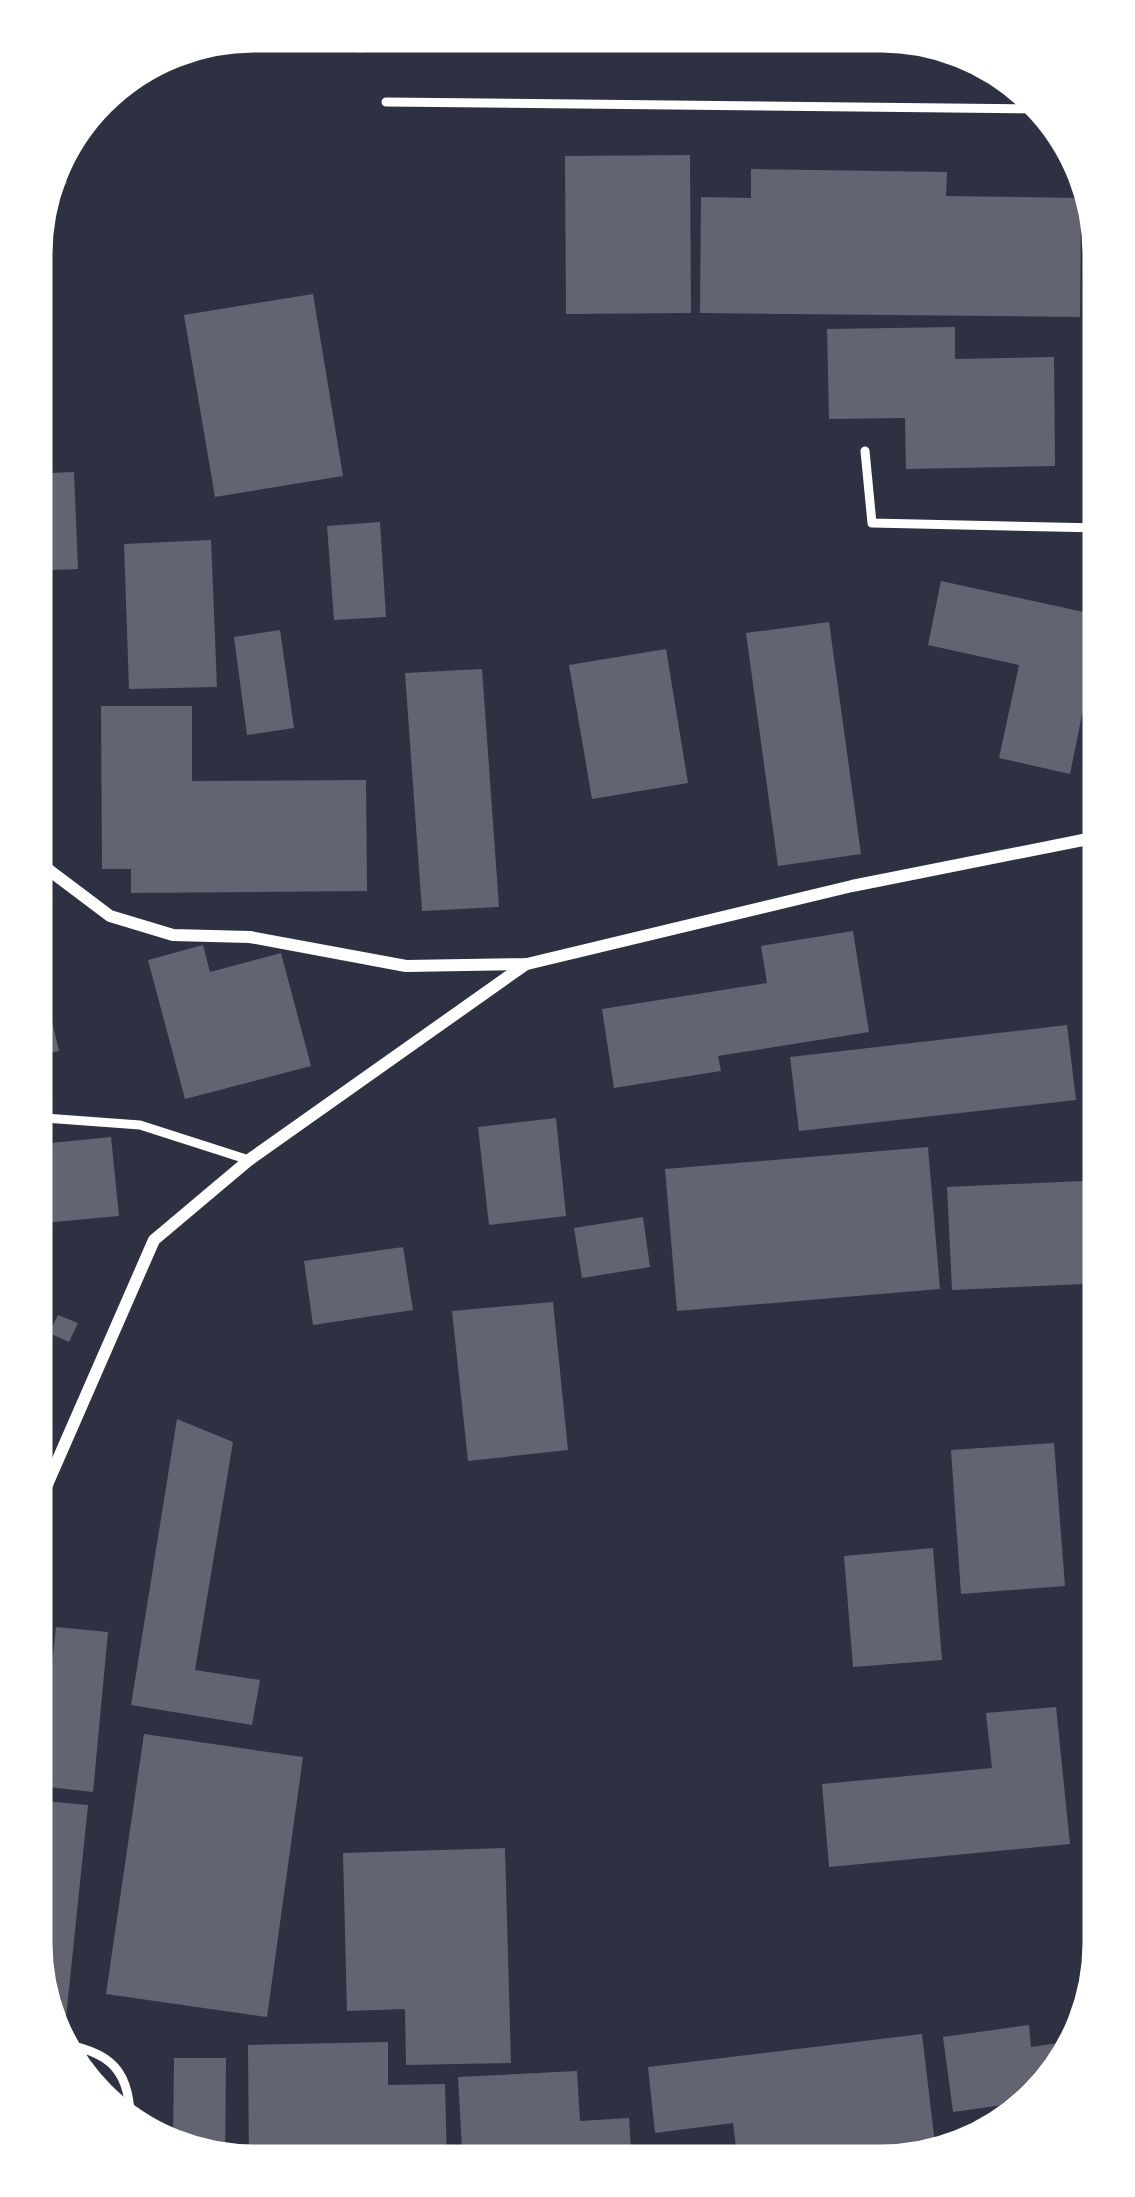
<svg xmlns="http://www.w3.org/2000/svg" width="1135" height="2197" viewBox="0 0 1135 2197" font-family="Spectral,serif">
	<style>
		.building { fill: #626471 }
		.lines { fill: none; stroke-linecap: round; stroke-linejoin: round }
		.service { stroke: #fff; stroke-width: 9 }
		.minor { stroke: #fff; stroke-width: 12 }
		.rim { fill: none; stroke: #fff; stroke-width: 15 }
	</style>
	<rect width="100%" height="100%" fill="#2d3142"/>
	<g class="building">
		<polygon points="355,25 545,26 545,29 358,53"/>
		<polygon points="546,26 630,26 632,39 549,50"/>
		<polygon points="63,154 67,184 46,187 57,166"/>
		<polygon points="690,155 691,313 566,314 565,156"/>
		<polygon points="751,169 947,172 946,196 1081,198 1080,317 700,313 701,197 751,198"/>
		<polygon points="313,294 343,476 215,497 184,315"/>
		<polygon points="955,327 955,359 1054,357 1055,466 906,469 905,418 829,419 827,329"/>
		<polygon points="74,472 78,569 28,571 27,474"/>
		<polygon points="380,522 386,617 334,620 327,526"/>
		<polygon points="211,540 217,687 129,689 124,544"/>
		<polygon points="941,581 1102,616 1070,774 999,758 1019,665 928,645"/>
		<polygon points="829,622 861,854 778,866 746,633"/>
		<polygon points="280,630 294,728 247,735 234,637"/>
		<polygon points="666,649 688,783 592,799 569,665"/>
		<polygon points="482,669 499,907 422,911 405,673"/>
		<polygon points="101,706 192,706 192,781 366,780 367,891 131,893 131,869 102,869"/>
		<polygon points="853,931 869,1032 718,1056 721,1071 614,1088 602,1009 767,983 761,946"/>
		<polygon points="203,945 210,972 281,953 311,1066 185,1099 148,960"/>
		<polygon points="44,987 59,1051 31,1058 30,991"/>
		<polygon points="1067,1025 1076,1100 799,1131 790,1057"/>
		<polygon points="556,1118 566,1216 489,1225 478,1127"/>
		<polygon points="111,1137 119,1216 32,1224 31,1145"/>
		<polygon points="928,1147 940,1289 677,1311 665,1169"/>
		<polygon points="1105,1180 1106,1283 952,1290 947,1187"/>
		<polygon points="643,1217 650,1267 582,1278 574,1228"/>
		<polygon points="403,1247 413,1310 313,1325 304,1261"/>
		<polygon points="553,1302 568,1450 468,1461 452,1311"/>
		<polygon points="58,1315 78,1323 69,1342 49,1333"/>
		<polygon points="177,1419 233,1442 195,1670 260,1680 252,1725 131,1705"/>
		<polygon points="1054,1443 1065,1586 961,1594 951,1450"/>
		<polygon points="933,1548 942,1660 853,1667 844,1556"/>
		<polygon points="56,1627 108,1632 93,1792 39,1786"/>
		<polygon points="1056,1707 1070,1844 829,1867 822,1784 992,1768 986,1713"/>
		<polygon points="144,1734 303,1757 267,2017 106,1994"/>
		<polygon points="35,1800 88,1805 66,2018 36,2015"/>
		<polygon points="505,1848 511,2063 406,2065 405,2009 347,2011 343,1853"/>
		<polygon points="1029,2025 1031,2047 1079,2040 1063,2084 1040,2100 953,2112 943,2037"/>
		<polygon points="922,2034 935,2144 900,2149 901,2162 738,2164 733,2123 655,2133 648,2067"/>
		<polygon points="388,2042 388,2085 445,2084 447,2168 249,2171 248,2045"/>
		<polygon points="174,2058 226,2058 225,2171 173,2148"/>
		<polygon points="577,2071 580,2121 629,2118 632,2165 463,2168 458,2077"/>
	</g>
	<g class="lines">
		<g class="service">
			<polyline points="386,102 1051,109"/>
			<polyline points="26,317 42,285 45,227"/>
			<polyline points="865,451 872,523 1101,528"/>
			<polyline points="31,1117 140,1125 249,1160"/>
			<path d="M53 2042C114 2052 130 2069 131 2129"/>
		</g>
		<g class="minor">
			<polyline points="29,855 110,916 173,935 250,937 406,966 527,964 852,886 1103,836"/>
			<polyline points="33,1546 42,1496 154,1240 249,1160 526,964"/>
		</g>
	</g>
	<path d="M0 0H1135V2197H0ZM254 45H881A209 209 0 0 1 1090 254V1943A209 209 0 0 1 881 2152H254A209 209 0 0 1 45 1943V254A209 209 0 0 1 254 45Z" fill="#fff" fill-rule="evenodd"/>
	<path class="rim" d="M254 45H881A209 209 0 0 1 1090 254V1943A209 209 0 0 1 881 2152H254A209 209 0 0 1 45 1943V254A209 209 0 0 1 254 45Z"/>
</svg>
